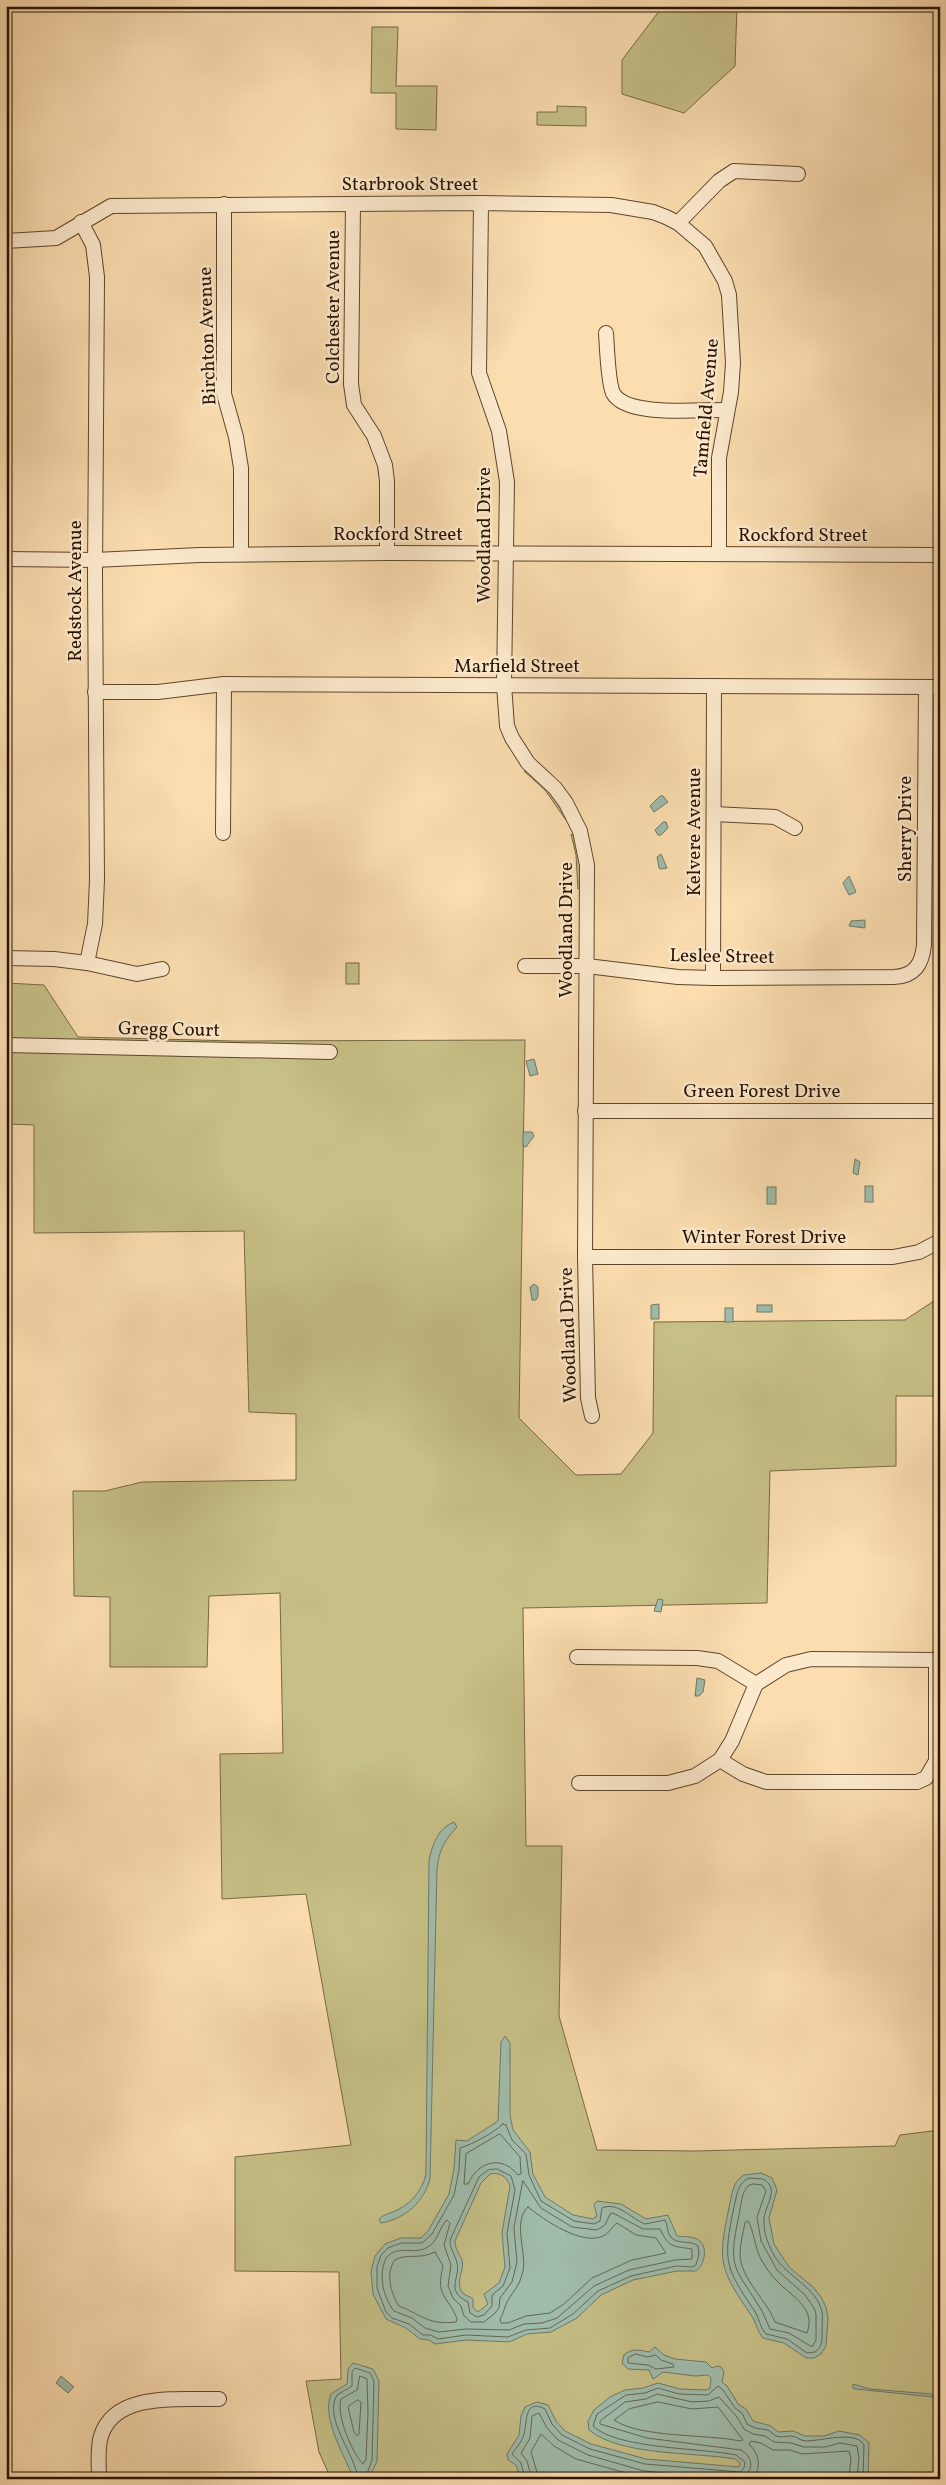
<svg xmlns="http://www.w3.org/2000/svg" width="946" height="2485" viewBox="0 0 946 2485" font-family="Vollkorn,serif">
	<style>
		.green { fill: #c6bf86; stroke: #786844 }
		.water { fill: #9fbcab; stroke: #707867; fill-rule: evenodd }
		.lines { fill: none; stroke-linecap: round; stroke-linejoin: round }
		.shore { stroke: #646756; stroke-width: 1 }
		.minor-casing { stroke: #5e452d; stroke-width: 16 }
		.minor { stroke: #fce9cc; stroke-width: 14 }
		.labels { text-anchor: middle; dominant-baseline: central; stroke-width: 5; stroke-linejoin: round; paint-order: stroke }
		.street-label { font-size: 19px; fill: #291201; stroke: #fce9cc }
	</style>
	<rect width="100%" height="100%" fill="#fbddb0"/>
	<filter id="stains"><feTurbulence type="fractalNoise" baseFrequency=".004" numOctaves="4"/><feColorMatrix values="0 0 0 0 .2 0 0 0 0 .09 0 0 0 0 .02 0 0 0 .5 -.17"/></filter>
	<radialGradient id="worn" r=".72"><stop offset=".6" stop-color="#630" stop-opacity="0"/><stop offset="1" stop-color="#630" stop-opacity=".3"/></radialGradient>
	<g class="green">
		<polygon points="663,6 737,6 735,66 684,113 622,94 622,60"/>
		<polygon points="372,27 398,27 396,86 437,86 436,130 396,129 396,93 371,93"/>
		<polygon points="557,106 586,107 586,126 537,125 537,112 557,112"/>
		<path d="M524 771C541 773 558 803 567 816L566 820 545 790Z"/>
		<path d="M571 834C585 843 580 874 581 888L578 889 576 855Z"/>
		<rect x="346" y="963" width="13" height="21"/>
		<polygon points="6,983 44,985 78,1037 236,1041 525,1040 519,1418 576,1475 621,1474 653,1433 654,1322 905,1320 940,1297 940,1396 896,1396 896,1466 770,1471 767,1603 523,1608 526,1846 562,1846 559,2016 597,2150 695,2151 895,2146 900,2135 940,2130 940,2315 934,2321 935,2378 940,2378 940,2479 331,2479 319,2452 306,2381 341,2379 339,2272 235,2271 235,2157 351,2145 306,1894 222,1899 220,1754 283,1753 280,1593 209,1596 207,1667 110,1667 110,1597 74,1596 73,1491 105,1491 142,1482 296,1480 296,1414 249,1412 244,1231 34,1233 34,1125 6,1124"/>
	</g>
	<g class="water">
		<polygon points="660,796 663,796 668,802 654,812 650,806"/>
		<polygon points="663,822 666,822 668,828 661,835 658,835 655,830"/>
		<polygon points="661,854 667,868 661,869 659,868 657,857"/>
		<polygon points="849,876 856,892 849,895 843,883"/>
		<polygon points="865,920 865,928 849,926 851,921"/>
		<polygon points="534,1059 538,1074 530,1076 526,1061"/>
		<polygon points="523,1132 532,1132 534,1136 526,1147 523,1146"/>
		<polygon points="855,1159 860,1162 858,1175 853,1173"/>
		<rect x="865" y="1186" width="8" height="16"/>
		<rect x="767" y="1187" width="9" height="17"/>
		<polygon points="534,1284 538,1287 538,1296 536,1300 532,1300 530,1287"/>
		<polygon points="659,1304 659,1319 651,1319 651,1305"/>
		<rect x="757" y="1305" width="15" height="7"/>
		<rect x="725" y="1308" width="8" height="14"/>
		<polygon points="658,1599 663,1600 661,1612 654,1611"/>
		<polygon points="697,1678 705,1680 703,1692 699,1696 695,1696"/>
		<path d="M454 1822 457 1827C444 1840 439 1851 437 1869L430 2178C425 2201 405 2219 381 2223L379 2219C383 2215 388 2214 393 2212 410 2205 422 2192 426 2174L429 1861C432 1845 438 1828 454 1822Z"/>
		<path d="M505 2036 510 2043V2115L513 2130 530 2152 533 2174 545 2197 573 2215 593 2219 597 2216 594 2205 597 2201 621 2204 646 2219 668 2215 677 2236C683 2237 691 2236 697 2239 709 2245 705 2265 696 2271H677L633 2280 601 2295 577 2318 551 2332 527 2334 509 2342 466 2340 435 2344 429 2340 420 2339 406 2328 386 2319 373 2294 371 2272 375 2256 385 2244 401 2238H421L428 2231 449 2194 454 2169 456 2140 467 2141 498 2121 501 2042ZM490 2174C499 2172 507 2176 510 2186L502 2233 505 2267 499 2283 484 2294 488 2304 478 2312 473 2308V2299C470 2296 465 2296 463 2293 454 2282 465 2271 462 2260 459 2253 455 2249 455 2241L481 2183Z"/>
		<path d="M761 2173 772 2178 777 2190 769 2218 774 2244 789 2267 813 2287 821 2297 826 2307 828 2318 826 2346 821 2354 814 2358H806L784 2343 763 2338C757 2331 756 2322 751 2315 720 2269 717 2263 729 2208 732 2195 732 2182 744 2175Z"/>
		<path d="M655 2347 664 2355 675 2359 706 2362 712 2368 717 2366 721 2367 724 2372 722 2382 727 2386 739 2405 746 2409 753 2421 771 2426 778 2432 793 2431 805 2436H824L839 2431 860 2435 869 2443 868 2479H521L516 2465 508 2460 507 2454 519 2435 521 2416 525 2407 537 2402 548 2405 556 2421 565 2431 591 2444 646 2459 739 2467 740 2463 735 2459C695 2452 620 2456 589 2430L588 2421 594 2410 610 2397 625 2390 643 2388 658 2383 680 2389 706 2390 710 2388 711 2378 708 2375 695 2376 663 2372 653 2379 649 2370 628 2369 622 2363 624 2355C632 2348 639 2350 649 2352Z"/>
		<path d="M353 2363 373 2369 379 2381 377 2461 369 2479H354C345 2457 321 2418 331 2394L347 2384 348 2369Z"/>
		<polygon points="61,2376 74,2387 68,2393 56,2383"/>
		<polygon points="853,2384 870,2389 931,2394 934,2397 856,2389 853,2388"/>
	</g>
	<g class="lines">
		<g class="shore">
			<path d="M503 2124 506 2125 512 2140 526 2154 529 2175 541 2201 574 2221 594 2224 600 2221 602 2208C618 2201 631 2219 645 2224L665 2220C668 2225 667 2232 670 2236 677 2246 690 2239 698 2246L699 2254 696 2265 692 2267 676 2266 631 2276 598 2291 573 2314 550 2328 526 2330 508 2337 466 2335 438 2339 431 2335H423L409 2324 392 2318 386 2312 377 2288V2267L381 2255 388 2248 401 2243H422L432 2234 454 2195 459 2170 460 2148C473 2144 492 2134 503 2124Z"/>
			<path d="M500 2134 520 2157 521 2174 518 2175C501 2154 478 2162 468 2184H464L466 2154Z"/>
			<path d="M497 2169 511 2176 515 2190 507 2233 510 2268 503 2286 492 2295V2306L484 2315 477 2317 470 2313 468 2302C444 2290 461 2278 457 2263 455 2254 450 2250 450 2240L479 2177 488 2170Z"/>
			<path d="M749 2178 763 2179C781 2189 764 2206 764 2220 763 2233 769 2246 775 2257 788 2277 817 2288 822 2312 823 2318 822 2325 822 2331 822 2340 823 2346 815 2352L807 2353 787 2339 766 2334C760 2327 759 2318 754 2310 724 2266 723 2260 734 2207 737 2196 737 2183 749 2178Z"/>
			<path d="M523 2181 541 2208 572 2227 597 2230 605 2225 610 2214 613 2213 643 2229H660C669 2248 673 2246 692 2249V2259L675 2260 629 2270 594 2286 557 2318 542 2323 524 2324 509 2330 466 2329 439 2332 425 2328 412 2318 394 2311C383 2297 378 2275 386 2258 398 2244 412 2255 426 2248 439 2242 438 2228 447 2220L450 2223 444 2245 451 2265 448 2286 453 2298 461 2306 464 2316 471 2322H484L494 2314 499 2308 500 2298 512 2282 517 2262 514 2228Z"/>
			<path d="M753 2184 762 2185 766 2191 757 2217 761 2241 777 2270 805 2295 814 2308 816 2314V2340L812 2347 789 2333 770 2329C767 2323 765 2317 762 2311 735 2266 727 2271 739 2215 741 2206 741 2193 748 2186Z"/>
			<path d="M528 2207C544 2220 582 2246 603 2236 610 2233 612 2226 617 2223L636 2235 656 2238 666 2253 632 2260 592 2278 564 2304 550 2313 526 2316 508 2323H501L500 2319C504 2313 504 2308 507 2302 514 2289 519 2288 523 2271 527 2253 512 2221 528 2207Z"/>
			<path d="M748 2221C754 2230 755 2250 762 2261 767 2269 772 2277 779 2283 794 2298 816 2309 807 2333L775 2322C766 2299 741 2279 740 2255 740 2244 743 2233 745 2223Z"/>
			<path d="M435 2252 443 2266C435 2298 448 2295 457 2319L456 2322C428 2325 424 2316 399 2306 391 2294 385 2273 395 2260 406 2253 420 2260 435 2252Z"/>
			<polygon points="636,2354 647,2357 656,2355 661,2360 673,2364 674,2367 656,2369 648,2365 628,2363 628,2358"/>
			<path d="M360 2376 367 2379 368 2412 366 2459 363 2464C352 2453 336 2415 341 2399L357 2390Z"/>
			<polygon points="358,2400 361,2402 359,2434 357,2436 354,2432 348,2407"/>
			<path d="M658 2402 692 2409 718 2407 743 2440 740 2441C707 2434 640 2438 614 2420L629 2409Z"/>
			<path d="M358 2479C356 2455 323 2419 337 2395L352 2386V2372L355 2368 370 2373 374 2381 372 2460 365 2479"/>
			<path d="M525 2479 521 2463 512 2454C515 2448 521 2444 523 2437 528 2427 522 2397 545 2409L552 2424 562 2435 590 2449 645 2464 740 2472 744 2468 745 2462 736 2455C703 2448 616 2449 593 2426L597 2414 626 2395 645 2393 658 2388 679 2394 708 2395 718 2386 723 2390 735 2408 742 2413 747 2424 755 2428 768 2430 776 2436C781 2438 786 2436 791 2436 796 2436 800 2441 806 2441 821 2441 856 2430 864 2445L863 2479"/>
			<polyline points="532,2479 527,2461 521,2453 530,2438 532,2416 539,2413 547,2428 558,2440 588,2455 644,2471 731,2479"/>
			<polyline points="539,2479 531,2452 541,2434 554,2446 576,2459 648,2479"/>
			<path d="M738 2479C754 2474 755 2458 741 2450L647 2438 600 2424V2421L625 2402 646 2399 657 2394 692 2402 709 2401 719 2397 737 2417 744 2429 753 2434 765 2436 774 2442 791 2443 804 2447H825L840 2443 857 2446 859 2458 857 2479"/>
			<path d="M753 2479C762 2466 759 2454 749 2444L751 2441 761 2443 773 2450H790L802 2454 849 2451 851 2458 849 2479"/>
		</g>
		<defs>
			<g id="minor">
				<polyline points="481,203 479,373 499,431 507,482 504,685 507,726 512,738 528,763 555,788 566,803 580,831 587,865 585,1257 588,1398 592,1416"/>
				<polyline points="224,204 224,394 236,437 241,468 241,554"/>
				<polyline points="353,204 351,384 354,405 374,436 385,465 387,481 387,553"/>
				<polyline points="81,222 93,245 97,277 95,574 97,880 95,924 87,963"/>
				<polyline points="678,223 719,181 734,171 798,174"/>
				<polyline points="6,241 56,238 111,206 481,203 611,205 653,212 666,217 678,223 705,246 725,281 729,295 733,363 731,392 719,458 719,554"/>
				<path d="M606 333C607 347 608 382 613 393 626 418 702 409 727 410"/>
				<polyline points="6,559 95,560 199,555 387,553 940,555"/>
				<polyline points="95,692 158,692 224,684 940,687"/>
				<polyline points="714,814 775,817 795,828"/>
				<polyline points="223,833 224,684"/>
				<polyline points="6,958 54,959 87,963 137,974 162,969"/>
				<path d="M525 966H587L678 977 713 978 894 977C915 976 922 964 924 945L926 687"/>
				<polyline points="713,978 714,686"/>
				<polyline points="6,1045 330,1052"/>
				<polyline points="585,1111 940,1111"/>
				<polyline points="585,1257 893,1257 919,1252 940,1241"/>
				<polyline points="577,1657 697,1658 718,1661 756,1684"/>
				<polyline points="720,1760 743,1774 766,1782 917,1782 926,1778 936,1761 936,1659"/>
				<polyline points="579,1783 668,1783 695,1776 720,1760 732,1741 756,1684 786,1665 811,1659 940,1660"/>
				<path d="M99 2479C99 2465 97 2449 101 2436 115 2391 181 2400 219 2399"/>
			</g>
		</defs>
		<use href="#minor" class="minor-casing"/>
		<use href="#minor" class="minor"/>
	</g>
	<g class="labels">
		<g class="street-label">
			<text x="410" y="185">Starbrook Street</text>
			<text transform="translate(334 307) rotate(-90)">Colchester Avenue</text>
			<text transform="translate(208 336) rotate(-92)">Birchton Avenue</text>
			<text transform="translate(707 408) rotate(-85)">Tamfield Avenue</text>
			<text x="398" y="535">Rockford Street</text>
			<text transform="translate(485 535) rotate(-90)">Woodland Drive</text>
			<text x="803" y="536">Rockford Street</text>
			<text transform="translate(76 591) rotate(-90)">Redstock Avenue</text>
			<text x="517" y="667">Marfield Street</text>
			<text transform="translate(906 829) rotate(-90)">Sherry Drive</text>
			<text transform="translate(695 832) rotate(-90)">Kelvere Avenue</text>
			<text transform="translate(567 930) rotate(-90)">Woodland Drive</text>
			<text transform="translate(722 957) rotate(1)">Leslee Street</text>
			<text transform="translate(169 1030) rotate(1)">Gregg Court</text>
			<text x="762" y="1092">Green Forest Drive</text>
			<text x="764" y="1238">Winter Forest Drive</text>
			<text transform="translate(569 1335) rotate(-92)">Woodland Drive</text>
		</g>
	</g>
	<rect width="946" height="2485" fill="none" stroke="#fbddb0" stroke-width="25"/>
	<rect x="8" y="8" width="931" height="2470" fill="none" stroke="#291201" stroke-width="2.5"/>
	<rect x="12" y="12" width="921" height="2460" fill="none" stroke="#291201"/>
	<rect width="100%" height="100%" filter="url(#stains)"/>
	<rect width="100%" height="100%" fill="url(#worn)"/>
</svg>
